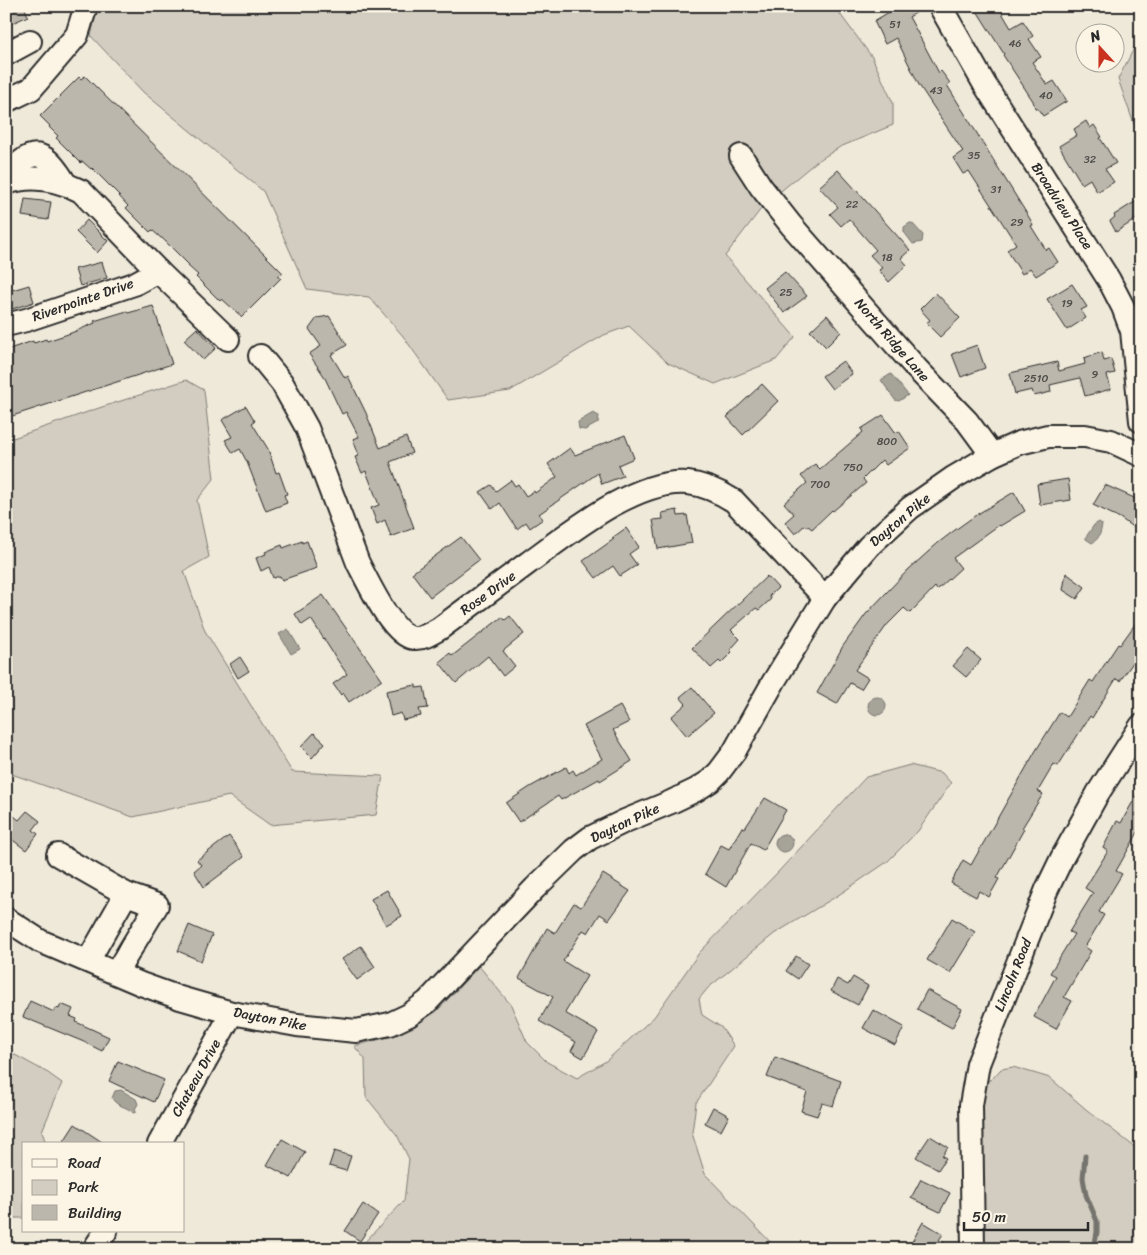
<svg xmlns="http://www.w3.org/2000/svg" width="1147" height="1255" viewBox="0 0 1147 1255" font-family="Sriracha,sans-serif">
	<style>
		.green { fill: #d2cdc0; stroke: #7e7c76 }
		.water { fill: #a6a399; stroke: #75736d }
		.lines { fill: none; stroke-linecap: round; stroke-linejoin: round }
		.stream { stroke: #75736d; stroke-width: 5 }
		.building { fill: #bcb7ac; stroke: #2b2b2b }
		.minor-casing { stroke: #2b2b2b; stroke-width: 26 }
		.minor { stroke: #fcf5e5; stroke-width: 22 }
		.labels { text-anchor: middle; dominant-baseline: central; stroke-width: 5; stroke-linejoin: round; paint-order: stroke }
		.number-label { font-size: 11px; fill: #4f4e4b }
		.street-label { font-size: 14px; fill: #2b2b2b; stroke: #fcf5e5 }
	</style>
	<rect width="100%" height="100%" fill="#efe9da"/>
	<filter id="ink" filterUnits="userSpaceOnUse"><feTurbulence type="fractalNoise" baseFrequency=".02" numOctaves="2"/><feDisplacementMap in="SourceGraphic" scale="10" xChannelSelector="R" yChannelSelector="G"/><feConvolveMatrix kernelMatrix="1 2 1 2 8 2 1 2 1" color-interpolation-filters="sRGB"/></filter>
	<g filter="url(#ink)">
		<g class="green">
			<polygon points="98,6 826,6 837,10 872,57 893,103 893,125 840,147 816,162 764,205 725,256 795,337 776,360 715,384 668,363 629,326 604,335 510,391 448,400 403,336 369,297 307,289 263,191 143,92 91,36"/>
			<polygon points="1141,35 1141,144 1118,79"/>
			<polygon points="186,380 204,390 214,479 197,500 209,557 184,571 205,631 292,772 383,776 376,815 270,825 229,796 133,817 6,772 6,436 13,438 99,408"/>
			<polygon points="910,765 942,773 951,783 918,831 887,862 837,896 774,934 708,988 699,999 702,1015 721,1027 734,1046 696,1103 692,1133 705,1174 777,1249 358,1249 404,1201 409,1159 397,1135 366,1097 365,1059 354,1046 393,1036 436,1012 479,966 511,1005 527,1042 547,1062 577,1078 606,1061 654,1017 699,953 779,871 866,777"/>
			<polygon points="6,1050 48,1073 62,1083 42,1131 46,1144 24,1144 24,1218 11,1218 6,1206"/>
			<polygon points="1013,1067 1050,1078 1087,1110 1141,1152 1141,1249 983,1249 981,1106 984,1082 992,1079 1001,1069"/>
		</g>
		<g class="water">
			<polygon points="910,223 912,223 923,235 922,242 913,244 904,232 904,227"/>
			<polygon points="891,374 908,395 899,401 895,400 881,380"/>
			<polygon points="593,413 599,416 598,423 585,430 579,429 578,422"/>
			<path d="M1099 522 1102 524C1101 531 1100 539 1092 543L1086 539V537L1094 525Z"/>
			<polygon points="288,629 300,649 291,654 279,634"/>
			<circle cx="877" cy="706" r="9"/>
			<circle cx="784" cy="843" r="9"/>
			<path d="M121 1090 136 1099 138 1104 135 1109 137 1112 133 1113C128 1106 116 1107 112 1098L115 1091Z"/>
		</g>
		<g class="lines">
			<polyline class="stream" points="1085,1156 1083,1178 1086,1195 1097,1221 1097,1232 1094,1249"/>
		</g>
		<g class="building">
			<polygon points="6,6 24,6 28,16 6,26"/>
			<polygon points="899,6 927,6 909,17 915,28 939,73 941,71 950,83 947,85 1030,219 1033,225 1031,226 1046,250 1049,248 1058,262 1036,276 1030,268 1022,274 1007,250 1016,244 969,171 963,174 953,158 963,151 962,150 919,85 896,38 885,44 874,21"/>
			<polygon points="974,6 998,6 1011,28 1023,21 1033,36 1029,39 1041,57 1032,62 1047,85 1054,81 1067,101 1043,116 1038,109 1035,108 1033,101 1003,55 1004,54"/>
			<polygon points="85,76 283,273 278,276 281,278 242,317 222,299 220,301 196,277 198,275 188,266 189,265 162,238 161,238 152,230 150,232 126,208 128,206 119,196 120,196 92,168 91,169 82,161 81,163 56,138 58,136 49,127 50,126 40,116 79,77 81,79"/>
			<polygon points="1086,121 1090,128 1094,125 1102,137 1100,138 1116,163 1105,169 1114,182 1097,192 1090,179 1082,184 1059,146 1077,135 1074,129"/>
			<polygon points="838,170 910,250 901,258 907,265 889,282 879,270 882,268 870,255 876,250 849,219 841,226 830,214 838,207 819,187"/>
			<polygon points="1141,198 1141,216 1116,232 1110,221 1115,217 1114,215"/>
			<polygon points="25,199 51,202 48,220 22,216"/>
			<polygon points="87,220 108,241 97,253 76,232"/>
			<polygon points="102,262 107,278 80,286 75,269"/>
			<polygon points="785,272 807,296 784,313 765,288"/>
			<polygon points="1072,284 1087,307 1081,310 1086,318 1067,330 1047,299"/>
			<polygon points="29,285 34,302 9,310 6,302 6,292"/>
			<polygon points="936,293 960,318 940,337 926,323 930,320 920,309"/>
			<polygon points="153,306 172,364 6,418 6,350 33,341 34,343 46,339 47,341 71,333 95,323 94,321 117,314 127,311 128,313"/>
			<polygon points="827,315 841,332 826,347 810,331"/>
			<polygon points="329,316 347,345 331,355 345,378 348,376 366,413 380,448 406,437 412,453 390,462 414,528 391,537 385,520 377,524 371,508 379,505 366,471 362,473 355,457 359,456 353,439 359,437 346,412 342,414 324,376 309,354 321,346 309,329 317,318"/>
			<polygon points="197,328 216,348 203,360 184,340"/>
			<polygon points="977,345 985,368 961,377 952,354"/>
			<polygon points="1102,352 1104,361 1111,359 1115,373 1107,375 1111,389 1085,396 1080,378 1050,385 1051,392 1034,396 1032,390 1015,394 1010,373 1057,362 1059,371 1085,364 1084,358"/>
			<polygon points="843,361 852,374 832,389 822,376"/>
			<polygon points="762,384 778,401 743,435 727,417"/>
			<polygon points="246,406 255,421 252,423 268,449 276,473 279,472 287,494 284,495 287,503 266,511 247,462 240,449 233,453 225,440 232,437 222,420"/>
			<polygon points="883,415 896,433 899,431 910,448 886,465 882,460 863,479 866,483 833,511 832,510 812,529 808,526 806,527 805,525 795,534 785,522 794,514 784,503 807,483 801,476 815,464 820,469 863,432 861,429"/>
			<polygon points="625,435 634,458 618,465 623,476 602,484 598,473 539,514 543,519 530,528 526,522 517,529 500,503 492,509 480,492 491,485 496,491 511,480 515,486 518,484 526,496 534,491 535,493 557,477 548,464 570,448 575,455"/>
			<polygon points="1068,479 1071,500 1040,505 1037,484"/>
			<polygon points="1105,485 1141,501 1141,533 1120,518 1093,505"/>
			<polygon points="1014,492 1025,511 1000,526 999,525 953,558 961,568 937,590 935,587 910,613 904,608 887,625 855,670 868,678 861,689 850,683 837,704 817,693 843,646 866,614 908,570 938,543 955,530 976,515"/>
			<polygon points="677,510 678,516 687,515 692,543 658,549 653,520 663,519 662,513"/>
			<polygon points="626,528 639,547 629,554 637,565 620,576 613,566 596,578 583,561 614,539 612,538"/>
			<polygon points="461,537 479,560 430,597 412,573"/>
			<polygon points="302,541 302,543 307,541 317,568 282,580 280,576 273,578 269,567 261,571 256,558 266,554 265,552 282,545 283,548"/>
			<polygon points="1066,573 1085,587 1077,599 1063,590"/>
			<polygon points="767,576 778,588 769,596 771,599 759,610 756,608 731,630 740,639 730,650 732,652 721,663 719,661 711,668 692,648"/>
			<polygon points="323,595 382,680 349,702 343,693 341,695 333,684 347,674 336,658 311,619 302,625 295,614"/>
			<polygon points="510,616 524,634 503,651 515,666 503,676 488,656 456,683 439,662 450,653 452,656 502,617 505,620"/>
			<polygon points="1141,616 1141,651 1120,681 1116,679 1092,718 1090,716 1058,766 1054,764 1038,791 1043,794 1022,828 1024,829 997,878 999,879 989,897 979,891 976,897 951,883 963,860 971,865 1035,752 1060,712 1067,717 1090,680 1093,682 1118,644 1120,645"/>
			<polygon points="968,649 981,660 966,677 953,666"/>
			<polygon points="240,657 249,671 238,678 230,664"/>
			<polygon points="416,685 416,688 424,687 428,708 419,709 421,716 403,720 401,713 391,716 386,691"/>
			<polygon points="692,687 714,713 687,736 671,717 686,704 680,697"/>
			<polygon points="620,706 629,722 613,730 632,761 600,781 599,779 561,800 558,796 519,822 506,803 530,787 566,767 569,773 573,770 576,775 602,759 584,726"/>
			<polygon points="314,733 325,743 312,758 301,747"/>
			<polygon points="1141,787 1141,827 1116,871 1122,874 1099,912 1104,915 1085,947 1091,951 1064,997 1072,1001 1056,1029 1034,1017 1056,976 1050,973 1074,934 1069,932 1093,893 1085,888 1108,851 1103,848 1117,821 1121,823"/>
			<polygon points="765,798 786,810 763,850 751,843 726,887 705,874 721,845 729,849 742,827 745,828"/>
			<polygon points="6,810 19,820 27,811 40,821 33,830 38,834 26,850 6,835"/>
			<polygon points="229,836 244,857 204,887 194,871 201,865 197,860"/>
			<polygon points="603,874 630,891 609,920 600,914 588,933 583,930 563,961 587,976 565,1013 598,1032 583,1058 571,1051 576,1042 539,1021 553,997 519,978 547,928 555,933 574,903 581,907"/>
			<polygon points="387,890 402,916 386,925 371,899"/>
			<polygon points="952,918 975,932 950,973 927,960"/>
			<polygon points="189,925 212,935 201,961 178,951"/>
			<polygon points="361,946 375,967 357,980 342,959"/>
			<polygon points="796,956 808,964 798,979 786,971"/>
			<polygon points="853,977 868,986 858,1005 831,991 837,979 848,985"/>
			<polygon points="927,990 962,1009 952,1028 917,1009"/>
			<polygon points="30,1001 54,1012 56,1008 59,1009 61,1004 73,1009 70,1016 77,1019 76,1022 109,1037 102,1051 84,1042 23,1017"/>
			<polygon points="873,1010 904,1027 895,1045 863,1028"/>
			<polygon points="775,1057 841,1081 833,1106 822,1103 817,1116 801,1111 807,1092 767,1077"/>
			<polygon points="118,1061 164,1080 154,1102 109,1081"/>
			<polygon points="713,1107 729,1116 721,1131 705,1123"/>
			<polygon points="75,1124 105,1144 62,1144"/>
			<polygon points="930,1136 948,1147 942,1156 946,1158 938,1170 916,1157"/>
			<polygon points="282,1139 305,1152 291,1178 267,1165"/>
			<polygon points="334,1151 351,1156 346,1171 329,1166"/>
			<polygon points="921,1179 950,1193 940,1212 911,1198"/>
			<polygon points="363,1204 378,1214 360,1241 345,1231"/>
			<polygon points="923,1222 943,1234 939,1240 956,1249 908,1249"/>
		</g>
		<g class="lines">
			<defs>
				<g id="minor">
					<polyline points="940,6 985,85 1109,280 1123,307 1132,331 1141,421"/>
					<polyline points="6,54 30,41"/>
					<polyline points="6,101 31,89 77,35 86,6"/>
					<polyline points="741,156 761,187 791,225 917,369 967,421 992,455"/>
					<path d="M17 179 18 165C39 142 54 165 65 183"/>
					<path d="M6 183C32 174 57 179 81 191L158 271 228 339"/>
					<polyline points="6,325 26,320 134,284 158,271"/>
					<path d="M260 356 282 383 307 428 358 563C367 580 393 637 414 638 423 639 432 633 439 629 469 607 498 585 528 563 568 534 636 478 688 483 705 485 720 492 734 501L825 598"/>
					<polyline points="58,855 126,894 157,905 116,973"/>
					<polyline points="6,919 40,941 141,984 180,998 232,1013 297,1025 356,1031 390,1024 409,1015 427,1002 535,888 574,850 590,838 625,821 671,802 696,790 710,781 719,772 734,752 774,681 825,598 869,546 910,508 953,478 992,455 1019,443 1048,436 1085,436 1111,441 1141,455"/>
					<polyline points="88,961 126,894"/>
					<polyline points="159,1144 232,1013"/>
					<polyline points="94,1249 106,1231"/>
					<polyline points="973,1249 971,1105 978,1064 1047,889 1062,858 1098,793 1141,726"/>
				</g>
			</defs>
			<use href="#minor" class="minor-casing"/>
			<use href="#minor" class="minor"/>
		</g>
	</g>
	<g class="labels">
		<g class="number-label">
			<text x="895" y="24">51</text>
			<text x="1015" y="43">46</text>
			<text x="936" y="90">43</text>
			<text x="1046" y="95">40</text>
			<text x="974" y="155">35</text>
			<text x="1090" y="159">32</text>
			<text x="996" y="189">31</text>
			<text x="852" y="204">22</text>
			<text x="1017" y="222">29</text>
			<text x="887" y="257">18</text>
			<text x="786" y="292">25</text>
			<text x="1067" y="303">19</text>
			<text x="1095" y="374">9</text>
			<text x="1036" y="378">2510</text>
			<text x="887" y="441">800</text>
			<text x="853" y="467">750</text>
			<text x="820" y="484">700</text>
		</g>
		<g class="street-label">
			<text transform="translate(1062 206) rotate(57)">Broadview Place</text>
			<text transform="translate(83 300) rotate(-19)">Riverpointe Drive</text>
			<text transform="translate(892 340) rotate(49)">North Ridge Lane</text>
			<text transform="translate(900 520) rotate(-40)">Dayton Pike</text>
			<text transform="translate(488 593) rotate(-36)">Rose Drive</text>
			<text transform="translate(625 823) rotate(-25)">Dayton Pike</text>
			<text transform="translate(1013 975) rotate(-68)">Lincoln Road</text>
			<text transform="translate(270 1019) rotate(11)">Dayton Pike</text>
			<text transform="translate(196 1078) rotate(-61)">Chateau Drive</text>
		</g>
	</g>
	<rect width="1147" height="1255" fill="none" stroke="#fcf5e5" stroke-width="25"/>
	<rect x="12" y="12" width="1122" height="1230" fill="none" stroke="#2b2b2b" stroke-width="2" filter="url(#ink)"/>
	<rect x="22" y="1142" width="162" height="90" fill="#fcf5e5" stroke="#a8a49b"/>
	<rect x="32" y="1159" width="25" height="8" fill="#fcf5e5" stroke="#a8a49b"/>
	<text x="68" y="1168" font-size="15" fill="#2b2b2b">Road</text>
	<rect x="32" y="1180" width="25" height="15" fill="#d2cdc0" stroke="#a8a49b"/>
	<text x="68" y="1192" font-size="15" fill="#2b2b2b">Park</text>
	<rect x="32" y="1205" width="25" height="15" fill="#bcb7ac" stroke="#a8a49b"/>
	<text x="68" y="1218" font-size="15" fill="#2b2b2b">Building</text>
	<g transform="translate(1100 48) rotate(339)"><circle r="24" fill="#fcf5e5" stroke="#a8a49b"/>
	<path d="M0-4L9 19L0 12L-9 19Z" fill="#c8321e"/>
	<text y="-8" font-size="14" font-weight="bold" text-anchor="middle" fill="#2b2b2b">N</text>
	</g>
	<path d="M964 1222v8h124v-8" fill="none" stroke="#2b2b2b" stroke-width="2.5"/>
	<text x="972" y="1222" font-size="15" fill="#2b2b2b" stroke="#fcf5e5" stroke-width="4" paint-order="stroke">50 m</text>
</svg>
